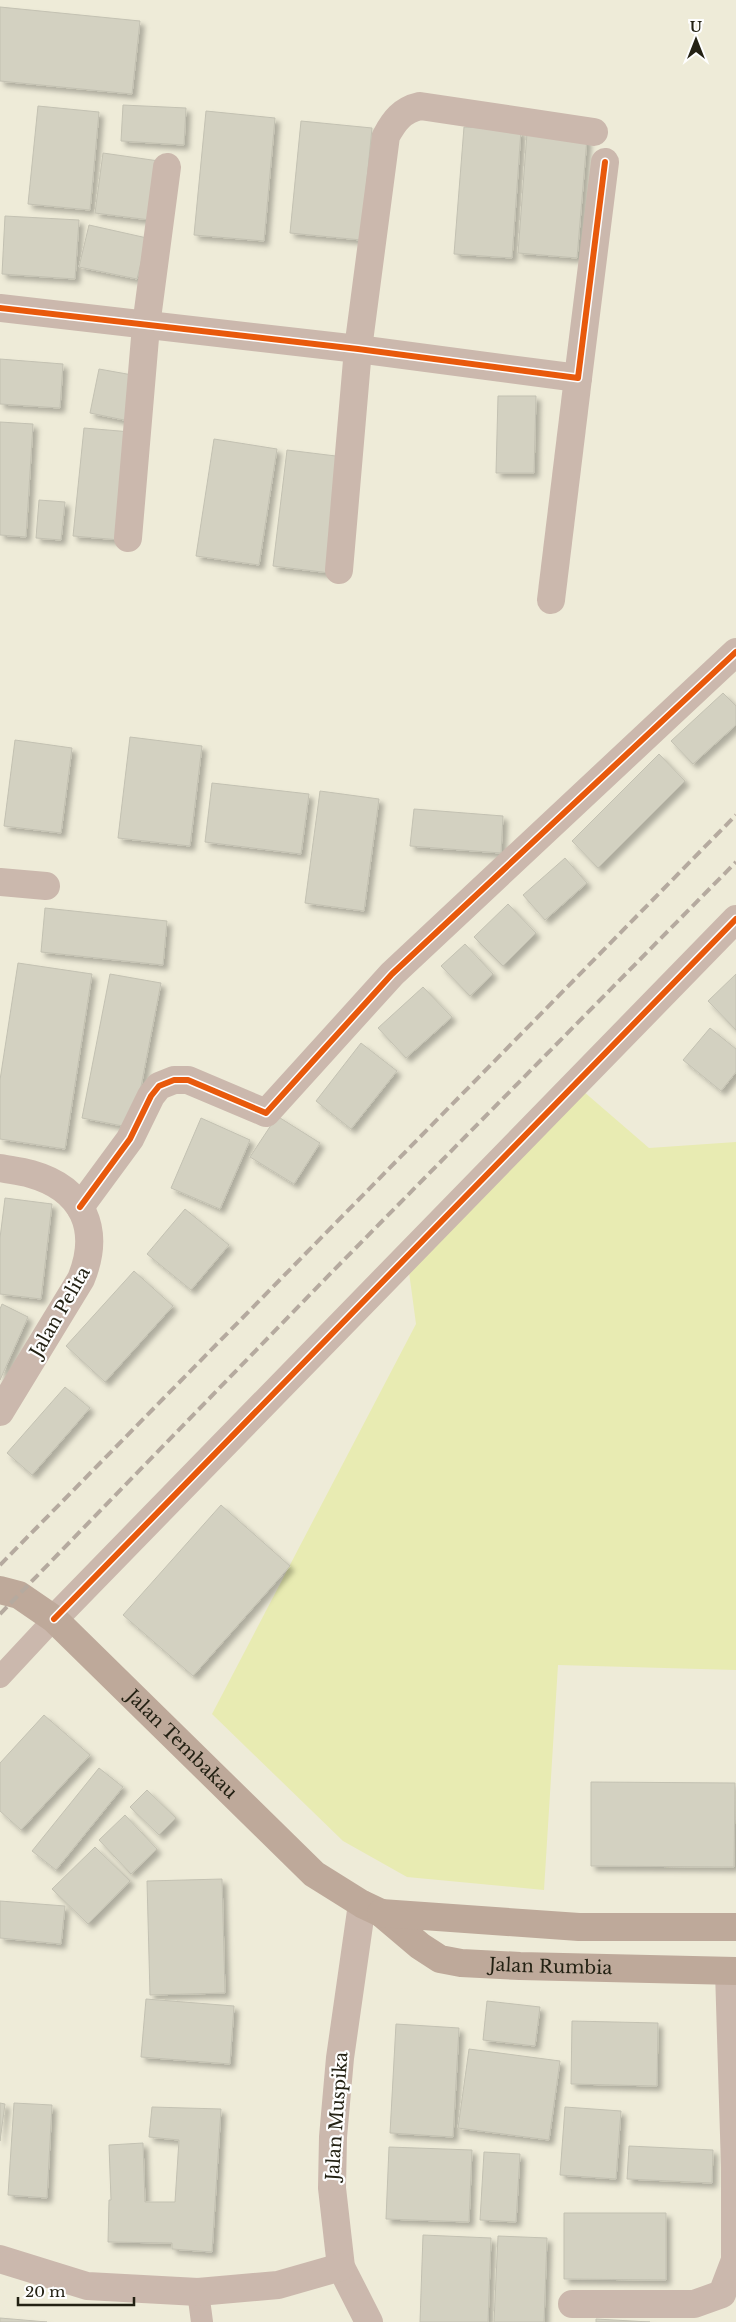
<svg xmlns="http://www.w3.org/2000/svg" width="736" height="2322" viewBox="0 0 736 2322" font-family="'Libre Baskerville',serif">
	<style>
		.green { fill: #e8ebb2 }
		.building { fill: #d3d1c1; stroke: #c3c1b2; filter: url(#shadow) }
		.lines { fill: none; stroke-linecap: round; stroke-linejoin: round }
		.service { stroke: #cbb8ad; stroke-width: 22 }
		.minor { stroke: #cbb8ad; stroke-width: 28 }
		.tertiary { stroke: #cbb8ad; stroke-width: 28 }
		.trunk { stroke: #bea99a; stroke-width: 28 }
		.rail { stroke: #b5aa9f; stroke-width: 4; stroke-dasharray: 10 5; stroke-linecap: butt }
		.cycleway-casing { stroke: #fefefe; stroke-width: 9 }
		.cycleway { stroke: #e8590c; stroke-width: 6 }
		.labels { text-anchor: middle; dominant-baseline: central; stroke-width: 4.5; stroke-linejoin: round; paint-order: stroke }
		.street-label { font-size: 18px; fill: #232113; stroke: #fefefe }
	</style>
	<defs>
		<filter id="shadow"><feDropShadow dx="4.5" dy="4.5" stdDeviation="2.5" flood-color="#0004"/></filter>
	</defs>
	<rect width="100%" height="100%" fill="#eeebd8"/>
	<polygon class="green" points="583,1091 649,1148 736,1142 736,1670 558,1665 544,1890 407,1877 343,1841 212,1714 416,1324 409,1272"/>
	<g class="building">
		<polygon points="0,7 140,21 132,94 0,81"/>
		<polygon points="123,105 186,108 184,145 121,141"/>
		<polygon points="38,106 99,112 90,210 28,204"/>
		<polygon points="206,111 275,118 264,241 194,235"/>
		<polygon points="301,121 372,128 361,240 290,233"/>
		<polygon points="464,127 521,130 512,258 454,254"/>
		<polygon points="527,133 587,138 577,258 518,253"/>
		<polygon points="103,153 159,161 150,220 95,213"/>
		<polygon points="5,216 79,220 75,279 2,274"/>
		<polygon points="89,225 147,238 137,279 79,267"/>
		<polygon points="0,359 63,364 60,408 0,404"/>
		<polygon points="99,369 138,376 129,421 90,413"/>
		<polygon points="498,396 536,396 534,473 496,473"/>
		<polygon points="0,422 33,424 26,537 0,535"/>
		<polygon points="84,428 131,432 120,540 73,536"/>
		<polygon points="214,439 277,449 259,565 196,556"/>
		<polygon points="287,450 344,457 330,573 273,566"/>
		<polygon points="39,500 65,502 61,540 36,538"/>
		<polygon points="723,693 736,706 736,725 693,764 671,741"/>
		<polygon points="130,737 202,746 190,846 118,838"/>
		<polygon points="15,740 72,748 61,833 4,826"/>
		<polygon points="659,754 685,781 598,868 572,841"/>
		<polygon points="212,783 309,794 301,854 205,842"/>
		<polygon points="320,791 379,799 364,911 305,903"/>
		<polygon points="414,809 503,816 501,853 410,846"/>
		<polygon points="565,858 587,883 545,920 523,895"/>
		<polygon points="508,904 536,933 503,966 474,937"/>
		<polygon points="45,908 167,921 163,965 41,952"/>
		<polygon points="465,944 493,974 470,996 441,966"/>
		<polygon points="18,963 92,974 65,1149 0,1139 0,1080"/>
		<polygon points="110,974 161,983 133,1128 82,1118"/>
		<polygon points="736,974 736,1030 708,1001"/>
		<polygon points="423,987 452,1017 406,1058 378,1028"/>
		<polygon points="710,1028 736,1049 736,1072 721,1091 683,1060"/>
		<polygon points="361,1043 397,1071 351,1129 316,1101"/>
		<polygon points="277,1116 320,1143 294,1184 250,1157"/>
		<polygon points="201,1118 250,1140 220,1209 171,1188"/>
		<polygon points="5,1198 52,1204 41,1299 0,1294 0,1238"/>
		<polygon points="185,1209 229,1245 191,1290 147,1254"/>
		<polygon points="134,1271 173,1306 105,1382 66,1346"/>
		<polygon points="2,1304 28,1317 0,1380 0,1309"/>
		<polygon points="65,1387 90,1408 32,1475 7,1453"/>
		<polygon points="221,1505 290,1566 193,1676 123,1615"/>
		<polygon points="44,1715 90,1755 21,1830 0,1811 0,1763"/>
		<polygon points="99,1768 123,1787 56,1870 32,1851"/>
		<polygon points="591,1782 735,1783 734,1867 591,1866"/>
		<polygon points="147,1790 176,1818 159,1835 130,1807"/>
		<polygon points="125,1815 157,1849 131,1874 99,1840"/>
		<polygon points="95,1847 130,1881 88,1924 52,1889"/>
		<polygon points="222,1879 225,1993 150,1995 147,1881"/>
		<polygon points="0,1901 65,1906 61,1944 0,1938"/>
		<polygon points="146,1999 234,2006 230,2064 141,2057"/>
		<polygon points="487,2001 540,2007 535,2046 483,2040"/>
		<polygon points="572,2021 658,2023 657,2086 571,2084"/>
		<polygon points="396,2024 459,2028 453,2137 390,2133"/>
		<polygon points="469,2049 560,2061 549,2140 458,2128"/>
		<polygon points="0,2103 5,2104 0,2141"/>
		<polygon points="14,2103 52,2105 47,2198 8,2195"/>
		<polygon points="152,2107 221,2109 212,2252 172,2249 172,2243 108,2242 109,2200 111,2200 109,2145 143,2143 145,2202 175,2202 179,2140 149,2137"/>
		<polygon points="565,2107 621,2111 616,2179 560,2175"/>
		<polygon points="629,2146 713,2150 712,2183 627,2179"/>
		<polygon points="389,2147 472,2150 469,2222 386,2219"/>
		<polygon points="484,2152 520,2154 516,2222 480,2220"/>
		<polygon points="564,2213 666,2213 666,2280 564,2279"/>
		<polygon points="423,2235 491,2238 488,2322 420,2322"/>
		<polygon points="498,2236 547,2238 544,2322 494,2322"/>
		<polygon points="0,2318 47,2322 0,2322"/>
		<polygon points="596,2319 650,2322 596,2322"/>
	</g>
	<g class="lines">
		<g class="service">
			<polyline points="0,1677 54,1619"/>
			<polyline points="198,2292 202,2322"/>
		</g>
		<g class="minor">
			<polyline points="0,308 358,349 578,378 605,162"/>
			<polyline points="128,538 146,326 167,167"/>
			<path d="M339 570 358 349 386 136C394 121 402 110 420 106L594 132"/>
			<polyline points="551,600 578,378"/>
			<polyline points="0,882 46,886"/>
			<polyline points="80,1207 130,1139 151,1096 159,1086 174,1080 188,1080 266,1113 392,974 736,652"/>
			<polyline points="54,1619 736,919"/>
			<polyline points="362,1904 340,2058 333,2137 332,2188 341,2267 369,2322"/>
			<polyline points="0,2259 87,2286 198,2292 278,2285 341,2267"/>
			<polyline points="572,2304 694,2304 722,2294 735,2260 735,2167 729,1971"/>
		</g>
		<path class="tertiary" d="M0 1168C10 1170 21 1171 31 1174 84 1189 101 1230 81 1279L0 1412"/>
		<g class="trunk">
			<path id="s1" d="M0 1590 19 1595 54 1619 314 1874 362 1904 381 1913 420 1946 440 1959 461 1963 520 1966 736 1971"/>
			<polyline points="381,1913 579,1927 736,1927"/>
		</g>
		<g class="rail">
			<polyline points="0,1565 736,815"/>
			<polyline points="0,1614 331,1273 736,862"/>
		</g>
		<defs>
			<g id="cycleway">
				<polyline points="0,308 358,349 578,378 605,162"/>
				<polyline points="80,1207 130,1139 151,1096 159,1086 174,1080 188,1080 266,1113 392,974 736,652"/>
				<polyline points="54,1619 736,919"/>
			</g>
		</defs>
		<use href="#cycleway" class="cycleway-casing"/>
		<use href="#cycleway" class="cycleway"/>
	</g>
	<g class="labels">
		<g class="street-label">
			<text transform="translate(60 1312) rotate(-60)">Jalan Pelita</text>
			<text stroke="none"><textPath href="#s1" startOffset="241">Jalan Tembakau</textPath></text>
			<text stroke="none"><textPath href="#s1" startOffset="690">Jalan Rumbia</textPath></text>
			<text transform="translate(337 2116) rotate(-86)">Jalan Muspika</text>
		</g>
	</g>
	<g transform="translate(696 40)" stroke="#fefefe" stroke-width="4" paint-order="stroke">
	<path d="M0-4L9 19L0 12L-9 19Z" fill="#232113"/>
	<text y="-8" font-size="14" font-weight="bold" text-anchor="middle" fill="#232113">U</text>
	</g>
	<path d="M18 2297v8h116v-8" fill="none" stroke="#232113" stroke-width="2.5"/>
	<text x="25" y="2297" font-size="15" fill="#232113" stroke="#fefefe" stroke-width="4" paint-order="stroke">20 m</text>
</svg>
